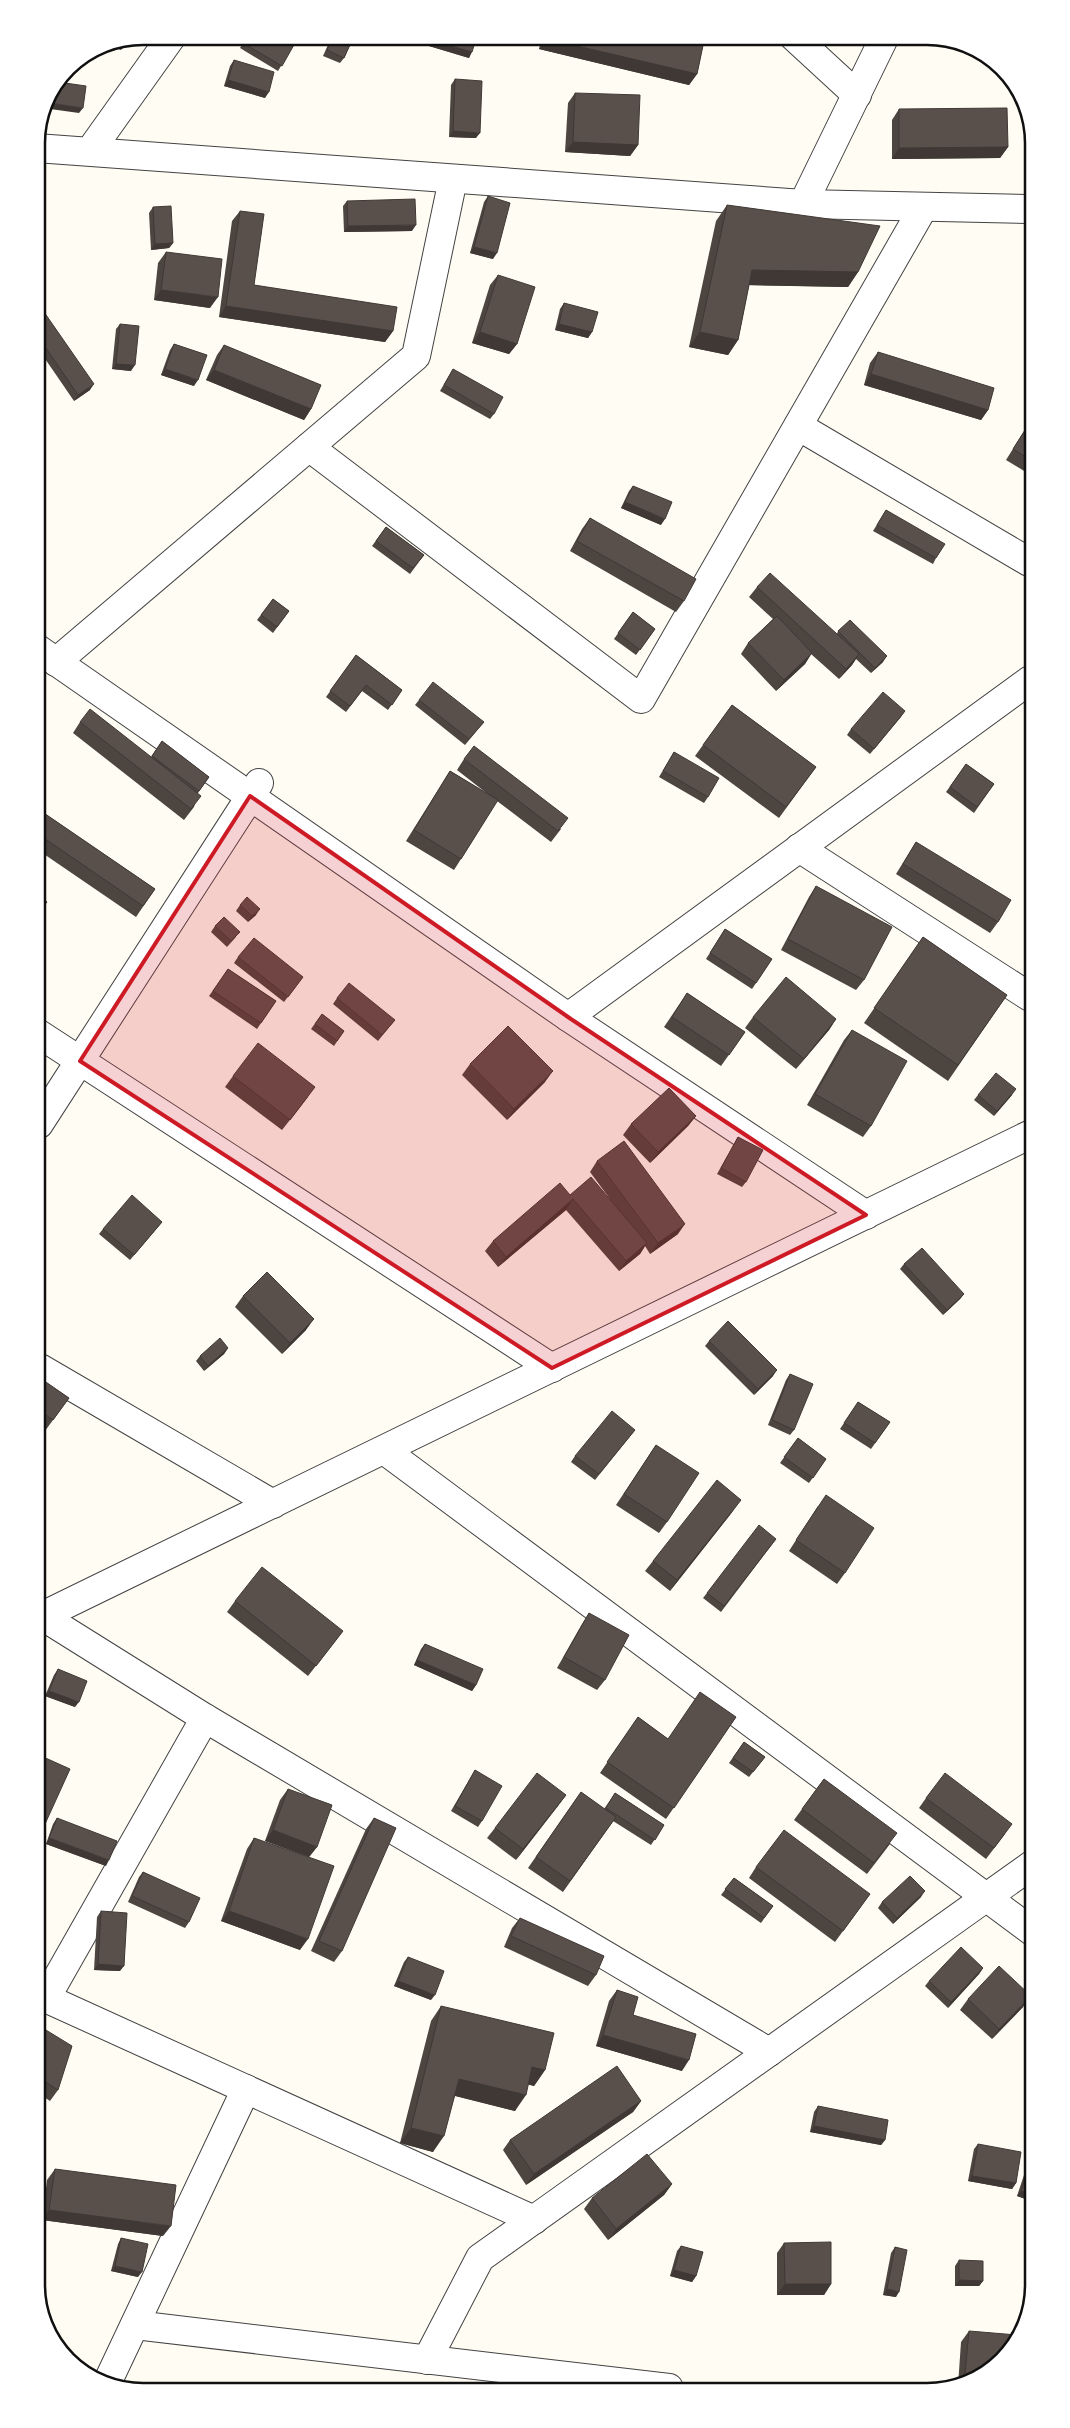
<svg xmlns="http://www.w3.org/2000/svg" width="1070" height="2428" viewBox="0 0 1070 2428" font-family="Georgia,serif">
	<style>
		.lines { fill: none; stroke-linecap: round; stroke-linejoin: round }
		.minor-casing { stroke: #434343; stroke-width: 30 }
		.minor { stroke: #fff; stroke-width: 28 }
		.wall { fill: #4d4540 }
		.shaded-wall { fill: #3f3834 }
		.building { fill: #5a504b; stroke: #3f3834 }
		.marked { fill: #cd1a25; fill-opacity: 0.2; stroke: #cd1a25; stroke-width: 4; stroke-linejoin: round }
		.rim { fill: none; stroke: #101010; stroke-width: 2.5 }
	</style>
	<rect width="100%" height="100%" fill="#fffcf3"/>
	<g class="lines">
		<defs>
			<g id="minor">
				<polyline points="793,36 857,95"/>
				<polyline points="36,148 803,204 1028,209"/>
				<polyline points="90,151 172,36"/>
				<polyline points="803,204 885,36"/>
				<polyline points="798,426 1029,562"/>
				<polyline points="309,447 641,699 923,208"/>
				<polyline points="38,649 568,1017 866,1215"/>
				<polyline points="56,662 416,356 453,179"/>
				<polyline points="799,848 1030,997"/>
				<polyline points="568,1017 1030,680"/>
				<polyline points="39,1034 552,1368"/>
				<polyline points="39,1124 259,783"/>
				<polyline points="40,1368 273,1504"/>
				<polyline points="384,1450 1033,1932"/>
				<polyline points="42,1616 205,1718 769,2052"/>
				<polyline points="40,1617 1031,1134"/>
				<polyline points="41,1996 534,2220"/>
				<polyline points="46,1998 205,1718"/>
				<polyline points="135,2325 669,2388"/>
				<polyline points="427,2360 480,2258 1033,1864"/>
				<polyline points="108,2381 246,2089"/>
			</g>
		</defs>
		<use href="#minor" class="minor-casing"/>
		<use href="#minor" class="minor"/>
	</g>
	<g class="wall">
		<polygon points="247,36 299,36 278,71 240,48"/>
		<polygon points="332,36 354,36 344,58 340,63 323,56"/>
		<polygon points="432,36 477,36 469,58 429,46"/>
		<polygon points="542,36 705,36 697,74 689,85 539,49"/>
		<polygon points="234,60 265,98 224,86 230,66"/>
		<polygon points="455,79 476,138 449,137 451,85"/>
		<polygon points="575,93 638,145 630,156 565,152 568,103"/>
		<polygon points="899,109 1008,147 1000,158 892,159 892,120"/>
		<polygon points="488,196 493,259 470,253 484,202"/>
		<polygon points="347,201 412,231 344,232 343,206"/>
		<polygon points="727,205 858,272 848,287 749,285 738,340 728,355 689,347 716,221"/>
		<polygon points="153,207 173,243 169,248 151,250 149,213"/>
		<polygon points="240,211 254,285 393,331 385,342 219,317 232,221"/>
		<polygon points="166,252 210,308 154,300 158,263"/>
		<polygon points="498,275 517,344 509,354 472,343 490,285"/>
		<polygon points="564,303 592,332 588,338 555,330 560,309"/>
		<polygon points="37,317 90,390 74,401 37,347"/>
		<polygon points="120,324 131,371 112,369 116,329"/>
		<polygon points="174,344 194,386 161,375 170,350"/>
		<polygon points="224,345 311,409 304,420 206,380 217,355"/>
		<polygon points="878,352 988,410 981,420 864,385 870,363"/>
		<polygon points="453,369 494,414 490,419 440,391"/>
		<polygon points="1029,423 1029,474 1006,460"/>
		<polygon points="633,486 661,525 621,508 629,491"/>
		<polygon points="886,510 936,558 933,564 873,531"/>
		<polygon points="590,518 684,601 676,612 570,551 582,529"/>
		<polygon points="386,527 424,555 410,574 372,546"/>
		<polygon points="757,587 837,634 838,631 883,662 871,673 856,659 852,665 839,679 811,654 805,664 776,691 741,654 748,643 773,619 749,597"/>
		<polygon points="273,599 289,611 273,633 257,620"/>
		<polygon points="633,612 655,629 636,655 614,639"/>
		<polygon points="356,655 402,690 388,710 362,691 346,712 326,697"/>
		<polygon points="419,700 484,722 465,745 415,705"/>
		<polygon points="732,705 816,767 779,818 695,756"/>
		<polygon points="905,711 870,754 847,735 851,729"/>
		<polygon points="80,722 151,757 162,741 209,777 198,793 194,807 184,820 73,733"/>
		<polygon points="674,752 708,797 704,803 659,777"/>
		<polygon points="464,759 561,829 551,842 497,801 461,859 454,870 406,841 443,782 450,771 489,795 457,770"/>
		<polygon points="966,764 994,784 974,813 946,792"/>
		<polygon points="38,809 155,889 136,917 38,850"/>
		<polygon points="916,842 998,922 990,933 896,874 909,853"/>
		<polygon points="816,886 864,980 856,990 781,950 809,897"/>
		<polygon points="240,905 256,915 248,922 236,911"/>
		<polygon points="215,926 236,937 227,947 211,932"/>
		<polygon points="725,929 772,959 752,989 706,959"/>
		<polygon points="923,937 1007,995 948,1081 864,1023"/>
		<polygon points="238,957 303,977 284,1002 234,963"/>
		<polygon points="228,969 276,1001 257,1029 209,996"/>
		<polygon points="687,993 745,1032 721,1066 664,1027"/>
		<polygon points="337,998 395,1020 378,1041 333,1004"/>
		<polygon points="322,1014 344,1031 334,1046 311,1029"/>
		<polygon points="753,1017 836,1019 829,1030 796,1069 745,1028"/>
		<polygon points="852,1030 871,1126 863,1137 807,1105 844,1040"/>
		<polygon points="470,1064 545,1082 507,1120 462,1075"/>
		<polygon points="233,1076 308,1097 282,1130 225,1087"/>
		<polygon points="978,1095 1012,1095 994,1116 974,1100"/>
		<polygon points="696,1116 688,1126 650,1163 623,1135 631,1124"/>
		<polygon points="738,1137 746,1182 742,1187 717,1174"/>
		<polygon points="597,1161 678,1234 650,1254 645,1246 640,1254 619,1271 566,1210 498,1267 485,1251 493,1241 570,1195 610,1199 590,1172"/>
		<polygon points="162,1222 130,1260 99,1234 103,1229"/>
		<polygon points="904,1264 964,1294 960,1299 943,1315 900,1269"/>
		<polygon points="243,1296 306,1330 282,1354 235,1307"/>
		<polygon points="709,1341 773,1376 754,1395 705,1346"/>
		<polygon points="228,1348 224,1354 204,1371 196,1361 200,1356"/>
		<polygon points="790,1374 794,1430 790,1435 768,1425 786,1380"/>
		<polygon points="40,1378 69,1398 45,1431 40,1427"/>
		<polygon points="858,1402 890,1422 871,1449 840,1429"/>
		<polygon points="635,1430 595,1480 571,1462 575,1456"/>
		<polygon points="798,1438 826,1459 809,1483 780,1463"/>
		<polygon points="656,1445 667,1522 659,1533 616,1505"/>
		<polygon points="818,1506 845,1573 837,1584 789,1551"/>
		<polygon points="733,1511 670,1591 645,1571 653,1561"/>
		<polygon points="776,1539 721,1612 703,1598 707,1593"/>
		<polygon points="235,1601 343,1631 308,1676 227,1612"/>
		<polygon points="589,1613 605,1680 597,1690 557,1668 582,1624"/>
		<polygon points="425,1644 476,1685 472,1691 414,1665 421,1649"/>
		<polygon points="58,1669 75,1707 45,1696 54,1675"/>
		<polygon points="638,1717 668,1739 736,1717 666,1819 600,1773"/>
		<polygon points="744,1742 765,1757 749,1777 729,1763"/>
		<polygon points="41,1756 45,1824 41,1830"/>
		<polygon points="475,1770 482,1821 478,1827 451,1811"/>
		<polygon points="824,1779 890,1844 867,1874 794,1820"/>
		<polygon points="288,1789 317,1847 309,1857 265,1841 280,1800"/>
		<polygon points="581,1792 604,1809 615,1793 664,1825 651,1845 613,1821 563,1892 528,1868"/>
		<polygon points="566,1795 516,1860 487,1838 495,1828"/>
		<polygon points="926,1798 1005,1834 986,1859 919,1808"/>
		<polygon points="57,1818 106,1866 46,1844 53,1824"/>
		<polygon points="374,1818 342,1951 334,1962 311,1951 366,1829"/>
		<polygon points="254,1838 300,1950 221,1921 247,1849"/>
		<polygon points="756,1867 870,1894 835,1942 749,1878"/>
		<polygon points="143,1872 189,1922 185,1928 128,1902 139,1877"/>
		<polygon points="734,1878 773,1906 761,1923 721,1895"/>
		<polygon points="921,1897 893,1924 878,1908 882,1902"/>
		<polygon points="101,1911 120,1971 94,1970 97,1917"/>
		<polygon points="520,1918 596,1975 588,1986 504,1947 512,1928"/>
		<polygon points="408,1957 431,2000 394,1986 404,1962"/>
		<polygon points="983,1968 979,1974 948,2008 925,1986 929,1981"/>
		<polygon points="617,1990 633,2015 682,2071 596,2046 609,2001"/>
		<polygon points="968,1999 1023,2007 992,2039 960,2010"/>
		<polygon points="441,2006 545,2070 534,2086 528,2084 515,2111 455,2096 433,2152 400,2143 431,2021"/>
		<polygon points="41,2027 58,2090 50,2101 41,2095"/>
		<polygon points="641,2101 633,2112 526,2185 503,2150 510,2140"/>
		<polygon points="818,2106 885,2140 881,2145 810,2132 814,2112"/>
		<polygon points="978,2144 1016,2183 1012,2189 968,2181 974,2149"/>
		<polygon points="1031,2161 1034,2202 1017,2196 1027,2166"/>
		<polygon points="55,2169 163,2236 42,2220 47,2180"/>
		<polygon points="672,2184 664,2195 608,2240 584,2209 592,2198"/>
		<polygon points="121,2238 138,2277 111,2271 118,2244"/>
		<polygon points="784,2243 831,2284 824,2295 777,2295 777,2253"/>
		<polygon points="681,2246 696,2276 692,2282 670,2276 677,2251"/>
		<polygon points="895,2247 896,2297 883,2295 891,2253"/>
		<polygon points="959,2260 983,2281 979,2286 955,2286 955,2266"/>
		<polygon points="969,2331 1012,2350 962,2386 958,2386 961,2342"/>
	</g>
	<g class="shaded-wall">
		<polygon points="547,39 697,74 689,85 539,49"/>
		<polygon points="117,41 125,45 121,50 106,44"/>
		<polygon points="433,41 472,52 469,58 429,46"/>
		<polygon points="228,80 269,92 265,98 224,86"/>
		<polygon points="44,102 83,108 79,113 43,108"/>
		<polygon points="453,131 480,133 476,138 449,137"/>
		<polygon points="573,142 638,145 630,156 565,152"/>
		<polygon points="1008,147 1000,158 892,159 899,148"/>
		<polygon points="416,225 412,231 344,232 348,226"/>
		<polygon points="173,243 169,248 151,250 155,244"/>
		<polygon points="474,247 497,253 493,259 470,253"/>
		<polygon points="752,270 858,272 848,287 742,285"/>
		<polygon points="161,290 218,297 210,308 154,300"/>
		<polygon points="226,306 393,331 385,342 219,317"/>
		<polygon points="559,324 592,332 588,338 555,330"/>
		<polygon points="480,332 517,344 509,354 472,343"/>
		<polygon points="700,332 738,340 728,355 689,347"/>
		<polygon points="116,364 135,365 131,371 112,369"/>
		<polygon points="165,369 198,380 194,386 161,375"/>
		<polygon points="214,370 311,409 304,420 206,380"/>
		<polygon points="871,374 988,410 981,420 864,385"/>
		<polygon points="94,384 90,390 74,401 78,395"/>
		<polygon points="625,502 665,519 661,525 621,508"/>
		<polygon points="812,653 805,664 776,691 784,680"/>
		<polygon points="859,654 852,665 839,679 846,669"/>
		<polygon points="887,656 883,662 871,673 875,668"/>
		<polygon points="905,711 901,717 870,754 874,749"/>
		<polygon points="260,909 256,915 248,922 252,916"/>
		<polygon points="836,1019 829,1030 796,1069"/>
		<polygon points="553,1071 545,1082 507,1120 514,1109"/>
		<polygon points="1016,1089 1012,1095 994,1116 997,1111"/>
		<polygon points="696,1116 688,1126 650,1163 658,1152"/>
		<polygon points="573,1199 566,1210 498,1267 506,1257"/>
		<polygon points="685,1224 678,1234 650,1254 658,1243"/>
		<polygon points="647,1243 640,1254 619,1271 626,1261"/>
		<polygon points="964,1294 960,1299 943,1315 947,1310"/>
		<polygon points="314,1319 306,1330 282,1354 290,1343"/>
		<polygon points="228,1348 224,1354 204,1371 208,1366"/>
		<polygon points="777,1370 773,1376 754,1395 758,1389"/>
		<polygon points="741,1500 733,1511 670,1591 677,1580"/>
		<polygon points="417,1660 476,1685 472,1691 414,1665"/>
		<polygon points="49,1691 79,1702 75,1707 45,1696"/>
		<polygon points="566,1795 558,1806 516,1860 523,1849"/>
		<polygon points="273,1830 317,1847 309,1857 265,1841"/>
		<polygon points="49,1838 109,1860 106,1866 46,1844"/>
		<polygon points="925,1891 921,1897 893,1924 897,1918"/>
		<polygon points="229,1911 308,1939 300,1950 221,1921"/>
		<polygon points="98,1964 124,1966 120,1971 94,1970"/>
		<polygon points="983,1968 979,1974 948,2008 951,2002"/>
		<polygon points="398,1981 435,1995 431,2000 394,1986"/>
		<polygon points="1031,1996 1023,2007 992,2039 999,2029"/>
		<polygon points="603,2035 689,2060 682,2071 596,2046"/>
		<polygon points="532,2067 545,2070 534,2086 522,2083"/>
		<polygon points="459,2079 526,2095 515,2111 448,2094"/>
		<polygon points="641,2101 633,2112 526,2185 534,2174"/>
		<polygon points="814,2126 885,2140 881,2145 810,2132"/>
		<polygon points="411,2128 444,2136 433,2152 400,2143"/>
		<polygon points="972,2176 1016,2183 1012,2189 968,2181"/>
		<polygon points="672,2184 664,2195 608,2240 616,2229"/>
		<polygon points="1021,2191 1034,2195 1034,2202 1017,2196"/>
		<polygon points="49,2210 171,2226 163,2236 42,2220"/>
		<polygon points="115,2266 142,2272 138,2277 111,2271"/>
		<polygon points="674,2270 696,2276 692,2282 670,2276"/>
		<polygon points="959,2280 983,2281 979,2286 955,2286"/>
		<polygon points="785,2284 831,2284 824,2295 777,2295"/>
		<polygon points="887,2289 899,2292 896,2297 883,2295"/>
	</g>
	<g class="building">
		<polygon points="248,36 299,36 282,66 243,43"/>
		<polygon points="333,36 354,36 344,58 327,50"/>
		<polygon points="434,36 477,36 472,52 433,41"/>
		<polygon points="547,36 705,36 697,74 547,39"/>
		<polygon points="127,39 125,45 117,41"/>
		<polygon points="234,60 274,72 269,92 228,80"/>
		<polygon points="455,79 482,81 480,133 453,131"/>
		<polygon points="58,82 86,86 83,108 44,102"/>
		<polygon points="575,93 640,95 638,145 573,142"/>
		<polygon points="1007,108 1008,147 899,148 899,109"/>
		<polygon points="488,196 510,203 497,253 474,247"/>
		<polygon points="415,199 416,225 348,226 347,201"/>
		<polygon points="727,205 880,226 858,272 752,270 738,340 700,332"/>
		<polygon points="171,206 173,243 155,244 153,207"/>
		<polygon points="240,211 264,214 254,285 397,307 393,331 226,306"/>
		<polygon points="166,252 222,259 218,297 161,290"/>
		<polygon points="498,275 535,287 517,344 480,332"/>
		<polygon points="564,303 598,312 592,332 559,324"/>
		<polygon points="44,312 94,384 78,395 37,335 37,317"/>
		<polygon points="120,324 139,326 135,365 116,364"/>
		<polygon points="174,344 207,355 198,380 165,369"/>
		<polygon points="224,345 321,385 311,409 214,370"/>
		<polygon points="878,352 994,388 988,410 871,374"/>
		<polygon points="453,369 503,397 494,414 444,385"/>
		<polygon points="1029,424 1029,459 1013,449"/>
		<polygon points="633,486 672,502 665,519 625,502"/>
		<polygon points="886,510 945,544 936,558 877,525"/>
		<polygon points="590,518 696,579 684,601 577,541"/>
		<polygon points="386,527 424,555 413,568 376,541"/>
		<polygon points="38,542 43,548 38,554"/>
		<polygon points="770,573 859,654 846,669 757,587"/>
		<polygon points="273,599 289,611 277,627 261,615"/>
		<polygon points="633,612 655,629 640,650 618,633"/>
		<polygon points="777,616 812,653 784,680 748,643"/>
		<polygon points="850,620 887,656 875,668 838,631"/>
		<polygon points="356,655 402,690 392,705 366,685 350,706 330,691"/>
		<polygon points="433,682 484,722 469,739 419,700"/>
		<polygon points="883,692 905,711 874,749 851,729"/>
		<polygon points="732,705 816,767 786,807 703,745"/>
		<polygon points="90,709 201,796 191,809 80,722"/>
		<polygon points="162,741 209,777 199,791 152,756"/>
		<polygon points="474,746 568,818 558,831 464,759"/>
		<polygon points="674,752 719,778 708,797 663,771"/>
		<polygon points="966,764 994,784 977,807 950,787"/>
		<polygon points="450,771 498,800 461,859 414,830"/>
		<polygon points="38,809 155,889 143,906 38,834"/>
		<polygon points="916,842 1011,900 998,922 903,864"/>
		<polygon points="816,886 892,927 864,980 788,939"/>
		<polygon points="38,895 47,902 38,913"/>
		<polygon points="247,897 260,909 252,916 240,905"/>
		<polygon points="224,917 240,932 231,941 215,926"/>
		<polygon points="725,929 772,959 756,983 710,953"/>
		<polygon points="923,937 1007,995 958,1065 874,1008"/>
		<polygon points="254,938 303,977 288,997 238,957"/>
		<polygon points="228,969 276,1001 261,1023 213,991"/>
		<polygon points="786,977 836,1019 804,1059 753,1017"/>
		<polygon points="349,983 395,1020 382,1035 337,998"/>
		<polygon points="687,993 745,1032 729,1055 672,1017"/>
		<polygon points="322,1014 344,1031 337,1041 315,1024"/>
		<polygon points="508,1026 553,1071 514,1109 470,1064"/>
		<polygon points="852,1030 907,1061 871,1126 815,1094"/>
		<polygon points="258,1043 315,1087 290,1120 233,1076"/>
		<polygon points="996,1073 1016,1089 997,1111 978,1095"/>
		<polygon points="669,1088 696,1116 658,1152 631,1124"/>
		<polygon points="738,1137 763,1150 746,1182 721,1168"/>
		<polygon points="624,1141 685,1224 658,1243 597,1161"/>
		<polygon points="591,1177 647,1243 626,1261 573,1199 506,1257 493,1241 560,1183 570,1195"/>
		<polygon points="132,1195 162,1222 134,1255 103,1229"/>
		<polygon points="922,1248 964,1294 947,1310 904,1264"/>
		<polygon points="267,1272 314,1319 290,1343 243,1296"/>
		<polygon points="728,1321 777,1370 758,1389 709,1341"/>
		<polygon points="220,1338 228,1348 208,1366 200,1356"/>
		<polygon points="790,1374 813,1384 794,1430 772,1420"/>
		<polygon points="40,1378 69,1398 53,1420 40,1411"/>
		<polygon points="858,1402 890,1422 875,1443 844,1423"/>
		<polygon points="612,1411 635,1430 599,1474 575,1456"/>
		<polygon points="798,1438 826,1459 813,1478 784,1457"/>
		<polygon points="656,1445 699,1473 667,1522 624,1494"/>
		<polygon points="717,1480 741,1500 677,1580 653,1561"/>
		<polygon points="826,1495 874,1528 845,1573 796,1540"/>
		<polygon points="40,1506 46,1513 40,1519"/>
		<polygon points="759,1525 776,1539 724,1606 707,1593"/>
		<polygon points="262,1567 343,1631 316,1666 235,1601"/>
		<polygon points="589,1613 629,1635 605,1680 564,1657"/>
		<polygon points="425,1644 483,1669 476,1685 417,1660"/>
		<polygon points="58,1669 87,1681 79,1702 49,1691"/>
		<polygon points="700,1692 736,1717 674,1808 607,1762 638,1717 668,1739"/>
		<polygon points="744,1742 765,1757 753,1772 733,1758"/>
		<polygon points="41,1756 70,1769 45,1824 41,1822"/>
		<polygon points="475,1770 502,1786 482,1821 455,1806"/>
		<polygon points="537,1773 566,1795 523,1849 495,1828"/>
		<polygon points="945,1773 1012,1824 994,1848 926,1798"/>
		<polygon points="824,1779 897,1833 874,1863 802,1809"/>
		<polygon points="288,1789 332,1805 317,1847 273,1830"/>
		<polygon points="581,1792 616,1817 570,1881 536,1857"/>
		<polygon points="615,1793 664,1825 655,1840 606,1808"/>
		<polygon points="57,1818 117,1841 109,1860 49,1838"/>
		<polygon points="374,1818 396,1828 342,1951 319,1941"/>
		<polygon points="784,1830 870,1894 843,1931 756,1867"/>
		<polygon points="254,1838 334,1866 308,1939 229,1911"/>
		<polygon points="143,1872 200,1898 189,1922 132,1896"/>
		<polygon points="910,1876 925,1891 897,1918 882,1902"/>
		<polygon points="734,1878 773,1906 764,1918 725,1889"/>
		<polygon points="101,1911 127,1913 124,1966 98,1964"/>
		<polygon points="520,1918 604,1956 596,1975 511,1936"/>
		<polygon points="961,1947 983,1968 951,2002 929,1981"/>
		<polygon points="408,1957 444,1971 435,1995 398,1981"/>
		<polygon points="999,1966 1031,1996 999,2029 968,1999"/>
		<polygon points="617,1990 638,1997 633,2015 696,2034 689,2060 603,2035"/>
		<polygon points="441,2006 554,2033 545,2070 532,2067 526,2095 459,2079 444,2136 411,2128"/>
		<polygon points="41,2027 72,2046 58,2090 41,2079"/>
		<polygon points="617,2066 641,2101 534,2174 510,2140"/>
		<polygon points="818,2106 888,2120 885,2140 814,2126"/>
		<polygon points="978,2144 1021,2152 1016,2183 972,2176"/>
		<polygon points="647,2154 672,2184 616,2229 592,2198"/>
		<polygon points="1031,2161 1033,2162 1034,2195 1021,2191"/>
		<polygon points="55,2169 176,2185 171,2226 49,2210"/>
		<polygon points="121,2238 148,2244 142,2272 115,2266"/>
		<polygon points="831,2242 831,2284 785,2284 784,2243"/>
		<polygon points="681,2246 703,2252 696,2276 674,2270"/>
		<polygon points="895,2247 907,2250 899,2292 887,2289"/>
		<polygon points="959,2260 983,2261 983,2281 959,2280"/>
		<polygon points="969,2331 1017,2335 1012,2350 964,2384"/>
	</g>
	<path class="marked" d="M250 796 568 1017 866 1215 552 1368 80 1061Z"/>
	<path d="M0 0H1070V2428H0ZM143 45H927A98 98 0 0 1 1025 143V2285A98 98 0 0 1 927 2383H143A98 98 0 0 1 45 2285V143A98 98 0 0 1 143 45Z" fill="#fff" fill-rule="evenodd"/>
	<path class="rim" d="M143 45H927A98 98 0 0 1 1025 143V2285A98 98 0 0 1 927 2383H143A98 98 0 0 1 45 2285V143A98 98 0 0 1 143 45Z"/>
</svg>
